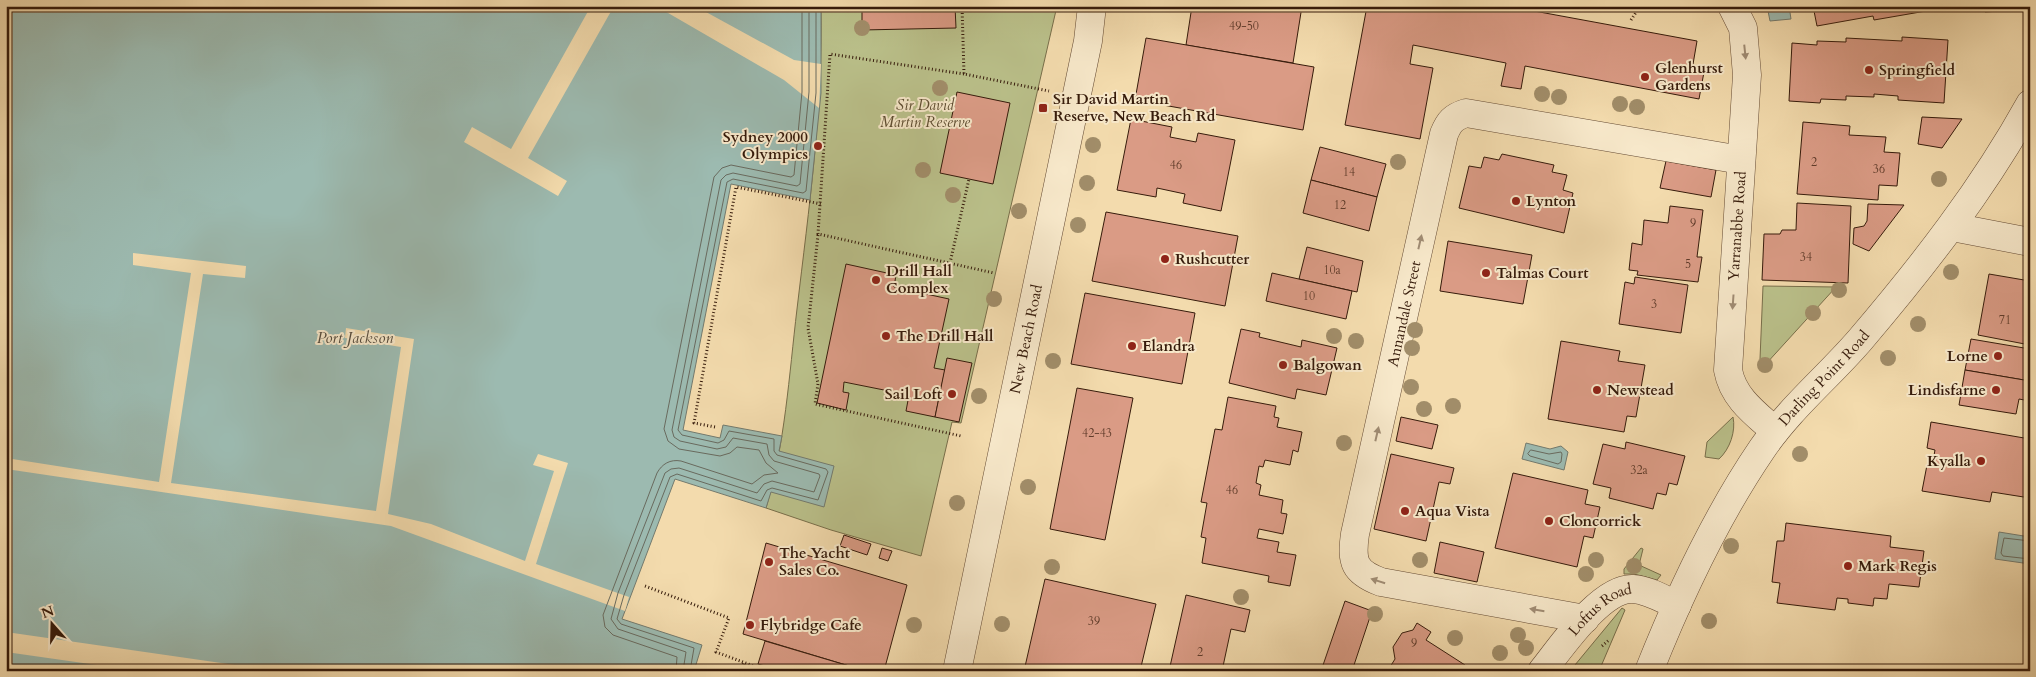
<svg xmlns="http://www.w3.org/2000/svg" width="2036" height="677" viewBox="0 0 2036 677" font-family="Cardo,serif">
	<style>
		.green { fill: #bac08a; stroke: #786e4a }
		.water { fill: #9cbab0; stroke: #737a6e }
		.pier { fill: #f3dbad }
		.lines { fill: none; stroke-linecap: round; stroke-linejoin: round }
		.shore { stroke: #696a5e; stroke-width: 1 }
		.building { fill: #da9b85; stroke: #361b0b }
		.minor-casing { stroke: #654b34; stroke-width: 29 }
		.path { stroke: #361b0b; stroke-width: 3; stroke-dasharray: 1 2.5; stroke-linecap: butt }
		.minor { stroke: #f7e8ca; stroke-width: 28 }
		.tree { fill: #a18d69 }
		.oneway { fill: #a08c74 }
		.poi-dot { fill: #8f2418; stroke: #f7e8ca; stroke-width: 2 }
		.labels { text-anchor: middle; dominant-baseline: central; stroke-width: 4; stroke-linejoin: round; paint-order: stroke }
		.number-label { font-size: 12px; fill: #5f3b2a }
		.poi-label { font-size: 15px; font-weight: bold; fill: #361b0b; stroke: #f7e8ca; text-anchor: start }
		.park-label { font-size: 15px; font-style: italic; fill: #5e4d31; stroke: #f7e8ca }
		.street-label { font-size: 15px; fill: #361b0b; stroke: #f7e8ca }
		.water-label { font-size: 16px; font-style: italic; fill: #554b3d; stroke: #f7e8ca }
	</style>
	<rect width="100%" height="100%" fill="#f3dbad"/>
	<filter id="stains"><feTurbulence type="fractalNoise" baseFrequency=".004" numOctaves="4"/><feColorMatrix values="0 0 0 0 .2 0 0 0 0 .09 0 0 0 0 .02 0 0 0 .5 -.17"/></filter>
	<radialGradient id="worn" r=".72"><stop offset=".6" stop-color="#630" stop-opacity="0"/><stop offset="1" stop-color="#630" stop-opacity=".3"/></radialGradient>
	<g class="green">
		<path d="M821 6H1057L961 423 952 422 921 556 831 530 766 508C785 444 789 376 797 309 809 208 823 108 821 6Z"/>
		<polygon points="1763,286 1836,287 1765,365 1760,359"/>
		<path d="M1733 417C1736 431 1730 449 1719 459L1705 457 1707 442Z"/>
		<polygon points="1641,548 1643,549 1639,565 1661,575 1657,580 1634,574 1624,574 1624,569"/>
		<polygon points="1622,608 1625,610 1599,671 1570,671"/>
	</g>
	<g class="water">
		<polygon points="6,6 821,6 821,93 810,200 731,184 683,430 720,438 723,425 782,436 779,451 834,466 824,507 771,492 766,508 675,479 622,619 702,645 694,671 6,671"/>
		<polygon points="1767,6 1789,6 1791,19 1770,21"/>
		<polygon points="1526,443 1550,449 1561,446 1568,452 1564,470 1522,459"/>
		<polygon points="1999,532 2030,537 2030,564 1995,559"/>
	</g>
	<g class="pier">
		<polygon points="591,6 614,6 528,158 567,181 558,196 464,142 472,127 511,149"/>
		<polygon points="656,6 695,6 794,60 821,64 819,108 784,80"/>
		<polygon points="133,253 246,266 245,278 203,274 171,483 376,511 401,347 345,338 346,328 414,339 388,514 431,524 525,561 554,471 533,465 538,454 568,463 536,564 629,597 625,611 391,526 6,469 6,458 159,482 191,273 133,265"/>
		<polygon points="6,632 276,671 139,671 6,652"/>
	</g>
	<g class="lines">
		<g class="shore">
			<polygon points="1531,450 1549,454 1561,452 1562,454 1561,462 1558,464 1530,456 1528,454"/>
			<polyline points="2030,541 2004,538 2001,553 2003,556 2030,559"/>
			<path d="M676 671 677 657 613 635 605 627 603 615 657 473C662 464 670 459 681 461L752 484 764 475 778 473 766 463 759 450 737 447 730 453 720 456 679 449 668 441 664 429 714 177 722 168 731 165 791 177 794 175 802 92V6"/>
			<polyline points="683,671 686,652 618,629 611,619 618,593 665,473 671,469 679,468 757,493 764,484 772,481 814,492 820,476 819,474 774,461 769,455 767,444 733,438 726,447 717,449 680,441 674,437 672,430 721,180 726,175 733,173 797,186 800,184 809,92 809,6"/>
			<polyline points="690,671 694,648 621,624 617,619 624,595 670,477 677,474 761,501 767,490 772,488 818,500 828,472 826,469 777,455 774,451 774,439 729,431 724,440 718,443 682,435 678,430 727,182 733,179 803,193 806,191 816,93 816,6"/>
		</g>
	</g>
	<g class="building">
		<polygon points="862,6 955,6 956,28 862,30"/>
		<polygon points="1192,6 1302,6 1293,63 1186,45"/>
		<polygon points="1367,6 1507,6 1697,41 1692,70 1704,72 1699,99 1525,66 1521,89 1501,86 1506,63 1413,45 1410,64 1433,68 1420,139 1345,125"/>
		<polygon points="1813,6 1955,6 1874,20 1873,16 1817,26"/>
		<polygon points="1985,6 2030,6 2030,9 1985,12"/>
		<polygon points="1902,37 1948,40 1944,103 1898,100 1898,96 1874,94 1874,97 1846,96 1846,100 1821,99 1820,103 1789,101 1792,43 1817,45 1817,41 1846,42 1846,38 1902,41"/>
		<polygon points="1146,38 1314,67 1303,130 1135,100"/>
		<polygon points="957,92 1010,103 993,184 940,173"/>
		<polygon points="1922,117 1962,119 1942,148 1918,144"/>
		<polygon points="1131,119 1172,127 1170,137 1196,142 1198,133 1235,140 1221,211 1183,203 1185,194 1157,188 1156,197 1117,190"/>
		<polygon points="1803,122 1850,126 1849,135 1886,137 1884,152 1900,153 1897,186 1879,185 1878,200 1797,194"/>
		<polygon points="1320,147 1386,164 1377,197 1311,180"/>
		<polygon points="1502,154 1554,165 1552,172 1567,175 1563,190 1573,193 1564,233 1459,208 1469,166 1481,168 1484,157 1499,160"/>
		<polygon points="1666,161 1716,170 1711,197 1660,188"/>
		<polygon points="1311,180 1377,197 1369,231 1303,213"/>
		<polygon points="1797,203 1851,206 1848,283 1762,280 1764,234 1780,234 1782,230 1796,230"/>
		<polygon points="1868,204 1904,205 1869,251 1853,244 1854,228 1864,226 1867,221"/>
		<polygon points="1670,206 1703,210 1697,257 1702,257 1698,282 1637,275 1638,271 1629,270 1632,243 1642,245 1644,220 1668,223"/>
		<polygon points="1106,212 1238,236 1225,306 1092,281"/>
		<polygon points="1448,241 1532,255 1523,304 1440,291"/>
		<polygon points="1307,247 1363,261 1357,292 1299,279"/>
		<polygon points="846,264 896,275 894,287 949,299 934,368 945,370 935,417 906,411 909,395 844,382 843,392 849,393 846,410 817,403"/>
		<polygon points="1272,273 1352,291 1346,319 1266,301"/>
		<polygon points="1989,274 2030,281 2030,345 1978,335"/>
		<polygon points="1635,277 1688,285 1681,333 1619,324 1625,282 1634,284"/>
		<polygon points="1085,293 1195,313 1182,384 1071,364"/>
		<polygon points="1241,329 1260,333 1259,337 1301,347 1302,340 1337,348 1326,395 1297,389 1295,399 1229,383"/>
		<polygon points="1971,339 2030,349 2027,364 2030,364 2030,381 1965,370"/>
		<polygon points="1561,341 1620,351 1618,361 1645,365 1636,417 1627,416 1624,432 1548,419"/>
		<polygon points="947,358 972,363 959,422 935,417"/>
		<polygon points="1965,370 2030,381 2030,401 2019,399 2016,414 1959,405"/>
		<polygon points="1077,388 1133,398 1105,540 1050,529"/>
		<polygon points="1228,397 1276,406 1274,417 1279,418 1277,427 1302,432 1298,452 1293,450 1290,465 1265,460 1263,467 1259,466 1256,483 1261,485 1259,495 1283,500 1281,513 1287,514 1283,534 1259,529 1257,538 1279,542 1277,552 1296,555 1290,586 1268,582 1269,576 1202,563 1206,538 1201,537 1207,503 1201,502 1215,429 1222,430"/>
		<polygon points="1401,417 1438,425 1432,449 1396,441"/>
		<polygon points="1931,422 2030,439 2030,498 1992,492 1990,502 1922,491 1927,465 1932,466 1935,450 1927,448"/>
		<polygon points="1626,442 1685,456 1677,485 1669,483 1666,495 1657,493 1653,509 1609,498 1611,488 1593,484 1603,444 1625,449"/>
		<polygon points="1391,454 1454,468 1450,484 1439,482 1426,541 1374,529"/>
		<polygon points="1513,473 1588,490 1585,504 1600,507 1593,538 1584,536 1577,567 1495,548"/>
		<polygon points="1786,523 1891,536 1890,547 1924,551 1919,587 1889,584 1887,599 1874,598 1873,606 1848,603 1848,599 1837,598 1835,610 1777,603 1780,583 1772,582 1777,541 1784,541"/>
		<polygon points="844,535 871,544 867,555 840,546"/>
		<polygon points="1440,542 1484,552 1477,582 1434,573"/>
		<polygon points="766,543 907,585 884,671 866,671 743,634"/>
		<polygon points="882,548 892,551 888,561 879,558"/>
		<polygon points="1045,579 1156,604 1140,671 1024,671"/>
		<polygon points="1186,595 1250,610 1245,632 1231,629 1222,671 1169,671"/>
		<polygon points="1345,601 1372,611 1352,671 1321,671"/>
		<polygon points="1417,623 1431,632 1426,640 1465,665 1461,671 1396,671 1390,667 1395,659 1393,647 1402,633 1413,630"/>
		<polygon points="765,641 866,671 782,671 758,664"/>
	</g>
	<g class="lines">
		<defs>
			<g id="minor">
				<path d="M1732 6 1743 28 1747 75 1728 370C1733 398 1756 414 1775 431"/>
				<polyline points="1952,227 2030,242"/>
				<path id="s1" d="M1585 619 1381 582C1354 572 1351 562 1355 534L1444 134C1449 122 1453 117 1466 113L1741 160"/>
				<path id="s2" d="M957 671 1088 41 1092 6"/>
				<path id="s3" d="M1542 671C1560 649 1601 587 1633 589 1648 590 1663 599 1677 605"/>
				<path id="s4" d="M1649 671C1680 593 1715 518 1762 449 1790 408 1828 377 1860 340 1923 266 1983 189 2030 104"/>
			</g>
		</defs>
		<use href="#minor" class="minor-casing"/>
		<g class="path">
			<polyline points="962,6 964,74 1049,91"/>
			<polyline points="1631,20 1640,6"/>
			<polyline points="964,74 830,54 818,234 994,273"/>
			<polyline points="818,235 808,328 818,384 815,404 961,436"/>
			<polyline points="950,263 969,179"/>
			<polyline points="715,427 694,423 736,187 821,204"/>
			<polyline points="645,586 729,618 716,652 767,671"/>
			<polyline points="1602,646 1609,640"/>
			<polyline points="741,671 744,662"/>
		</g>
		<use href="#minor" class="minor"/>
	</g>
	<g class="tree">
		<circle cx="862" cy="28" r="8"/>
		<circle cx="940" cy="88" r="8"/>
		<circle cx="1542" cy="94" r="8"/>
		<circle cx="1559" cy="97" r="8"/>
		<circle cx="1620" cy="104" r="8"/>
		<circle cx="1637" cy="107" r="8"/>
		<circle cx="1093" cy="145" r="8"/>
		<circle cx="1398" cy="162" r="8"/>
		<circle cx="923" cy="170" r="8"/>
		<circle cx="1939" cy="179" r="8"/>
		<circle cx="1087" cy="183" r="8"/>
		<circle cx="953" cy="195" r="8"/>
		<circle cx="1019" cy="211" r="8"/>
		<circle cx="1078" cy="225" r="8"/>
		<circle cx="1951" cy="272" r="8"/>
		<circle cx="1839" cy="290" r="8"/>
		<circle cx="994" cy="299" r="8"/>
		<circle cx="1813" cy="313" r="8"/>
		<circle cx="1918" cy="324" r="8"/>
		<circle cx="1415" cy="330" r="8"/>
		<circle cx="1334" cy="336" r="8"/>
		<circle cx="1356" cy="341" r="8"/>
		<circle cx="1412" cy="348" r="8"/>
		<circle cx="1888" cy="358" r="8"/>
		<circle cx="1053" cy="361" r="8"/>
		<circle cx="1765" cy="365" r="8"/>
		<circle cx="1411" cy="387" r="8"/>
		<circle cx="979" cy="396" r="8"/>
		<circle cx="1453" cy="406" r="8"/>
		<circle cx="1424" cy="409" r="8"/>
		<circle cx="1344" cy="443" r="8"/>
		<circle cx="1800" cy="454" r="8"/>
		<circle cx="1028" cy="487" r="8"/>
		<circle cx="957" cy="503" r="8"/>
		<circle cx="1731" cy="546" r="8"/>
		<circle cx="1420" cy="560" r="8"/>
		<circle cx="1596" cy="560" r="8"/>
		<circle cx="1634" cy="566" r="8"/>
		<circle cx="1052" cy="567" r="8"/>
		<circle cx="1586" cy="574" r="8"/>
		<circle cx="1241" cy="597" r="8"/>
		<circle cx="1375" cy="614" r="8"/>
		<circle cx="1709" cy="621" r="8"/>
		<circle cx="1002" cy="624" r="8"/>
		<circle cx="914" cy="625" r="8"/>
		<circle cx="1518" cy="635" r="8"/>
		<circle cx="1455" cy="638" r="8"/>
		<circle cx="1526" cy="648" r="8"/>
		<circle cx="1500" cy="653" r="8"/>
	</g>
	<defs><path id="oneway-solid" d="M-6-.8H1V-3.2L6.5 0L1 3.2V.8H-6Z" transform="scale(1.25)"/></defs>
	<g class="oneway">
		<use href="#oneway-solid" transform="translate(1745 52) rotate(84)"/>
		<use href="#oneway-solid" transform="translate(1420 242) rotate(-77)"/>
		<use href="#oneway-solid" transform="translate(1733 302) rotate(94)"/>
		<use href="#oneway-solid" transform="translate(1377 434) rotate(-77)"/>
		<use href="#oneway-solid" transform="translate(1378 581) rotate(-162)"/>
		<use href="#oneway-solid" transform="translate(1537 610) rotate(-170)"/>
	</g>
	<g class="poi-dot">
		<circle cx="1869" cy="70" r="5"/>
		<circle cx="1645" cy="77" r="5"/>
		<rect x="1038" y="103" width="10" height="10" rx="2.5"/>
		<circle cx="818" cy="146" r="5"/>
		<circle cx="1516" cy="201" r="5"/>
		<circle cx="1165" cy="259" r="5"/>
		<circle cx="1486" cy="273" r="5"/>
		<circle cx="876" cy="280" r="5"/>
		<circle cx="886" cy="336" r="5"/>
		<circle cx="1132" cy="346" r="5"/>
		<circle cx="1998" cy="356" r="5"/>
		<circle cx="1283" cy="365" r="5"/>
		<circle cx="1597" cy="390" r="5"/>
		<circle cx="1996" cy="390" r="5"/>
		<circle cx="952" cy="394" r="5"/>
		<circle cx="1981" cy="461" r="5"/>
		<circle cx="1405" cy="511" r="5"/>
		<circle cx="1549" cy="521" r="5"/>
		<circle cx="769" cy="562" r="5"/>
		<circle cx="1848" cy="566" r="5"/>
		<circle cx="750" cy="625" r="5"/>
	</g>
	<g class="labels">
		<g class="number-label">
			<text x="1244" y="26">49-50</text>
			<text x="1814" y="162">2</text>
			<text x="1176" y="165">46</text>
			<text x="1879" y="169">36</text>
			<text x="1349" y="172">14</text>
			<text x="1340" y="205">12</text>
			<text x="1693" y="223">9</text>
			<text x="1806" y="257">34</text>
			<text x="1688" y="264">5</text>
			<text x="1332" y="270">10a</text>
			<text x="1309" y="296">10</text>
			<text x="1654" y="304">3</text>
			<text x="2005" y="320">71</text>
			<text x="1097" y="433">42-43</text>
			<text x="1639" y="470">32a</text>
			<text x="1232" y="490">46</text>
			<text x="1094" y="621">39</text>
			<text x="1414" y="643">9</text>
			<text x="1200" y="652">2</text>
		</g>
		<g class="poi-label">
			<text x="1655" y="68">Glenhurst<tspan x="1655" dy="17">Gardens</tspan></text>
			<text x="1879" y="70">Springfield</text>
			<text x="1053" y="99">Sir David Martin<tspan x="1053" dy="17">Reserve, New Beach Rd</tspan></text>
			<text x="808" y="137" text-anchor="end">Sydney 2000<tspan x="808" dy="17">Olympics</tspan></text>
			<text x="1526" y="201">Lynton</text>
			<text x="1175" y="259">Rushcutter</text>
			<text x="886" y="271">Drill Hall<tspan x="886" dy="17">Complex</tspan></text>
			<text x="1496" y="273">Talmas Court</text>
			<text x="896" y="336">The Drill Hall</text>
			<text x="1142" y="346">Elandra</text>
			<text x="1988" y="356" text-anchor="end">Lorne</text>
			<text x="1293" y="365">Balgowan</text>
			<text x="1607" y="390">Newstead</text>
			<text x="1986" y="390" text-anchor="end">Lindisfarne</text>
			<text x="942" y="394" text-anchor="end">Sail Loft</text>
			<text x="1971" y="461" text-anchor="end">Kyalla</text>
			<text x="1415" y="511">Aqua Vista</text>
			<text x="1559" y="521">Cloncorrick</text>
			<text x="779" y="553">The Yacht<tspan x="779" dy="17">Sales Co.</tspan></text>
			<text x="1858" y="566">Mark Regis</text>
			<text x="760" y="625">Flybridge Cafe</text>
		</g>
		<g class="park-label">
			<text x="925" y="105">Sir David<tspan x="925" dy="17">Martin Reserve</tspan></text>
		</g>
		<g class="street-label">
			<text transform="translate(1737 226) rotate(-86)">Yarranabbe Road</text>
			<text stroke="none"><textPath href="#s1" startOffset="495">Annandale Street</textPath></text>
			<text stroke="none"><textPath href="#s2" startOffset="339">New Beach Road</textPath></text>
			<text stroke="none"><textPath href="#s4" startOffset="344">Darling Point Road</textPath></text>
			<text stroke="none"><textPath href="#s3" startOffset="86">Loftus Road</textPath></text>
		</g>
		<g class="water-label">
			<text x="355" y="338">Port Jackson</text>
		</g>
	</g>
	<rect width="2036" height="677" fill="none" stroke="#f3dbad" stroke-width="25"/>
	<rect x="8" y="8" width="2021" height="662" fill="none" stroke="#361b0b" stroke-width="2.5"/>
	<rect x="12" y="12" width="2011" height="652" fill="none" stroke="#361b0b"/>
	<g transform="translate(52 624) rotate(340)" stroke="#f7e8ca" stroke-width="4" paint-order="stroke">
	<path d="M0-4L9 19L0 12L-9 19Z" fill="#361b0b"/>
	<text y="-8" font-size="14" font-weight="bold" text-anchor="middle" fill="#361b0b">N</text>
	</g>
	<rect width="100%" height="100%" filter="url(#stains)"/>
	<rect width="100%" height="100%" fill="url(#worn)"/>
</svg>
